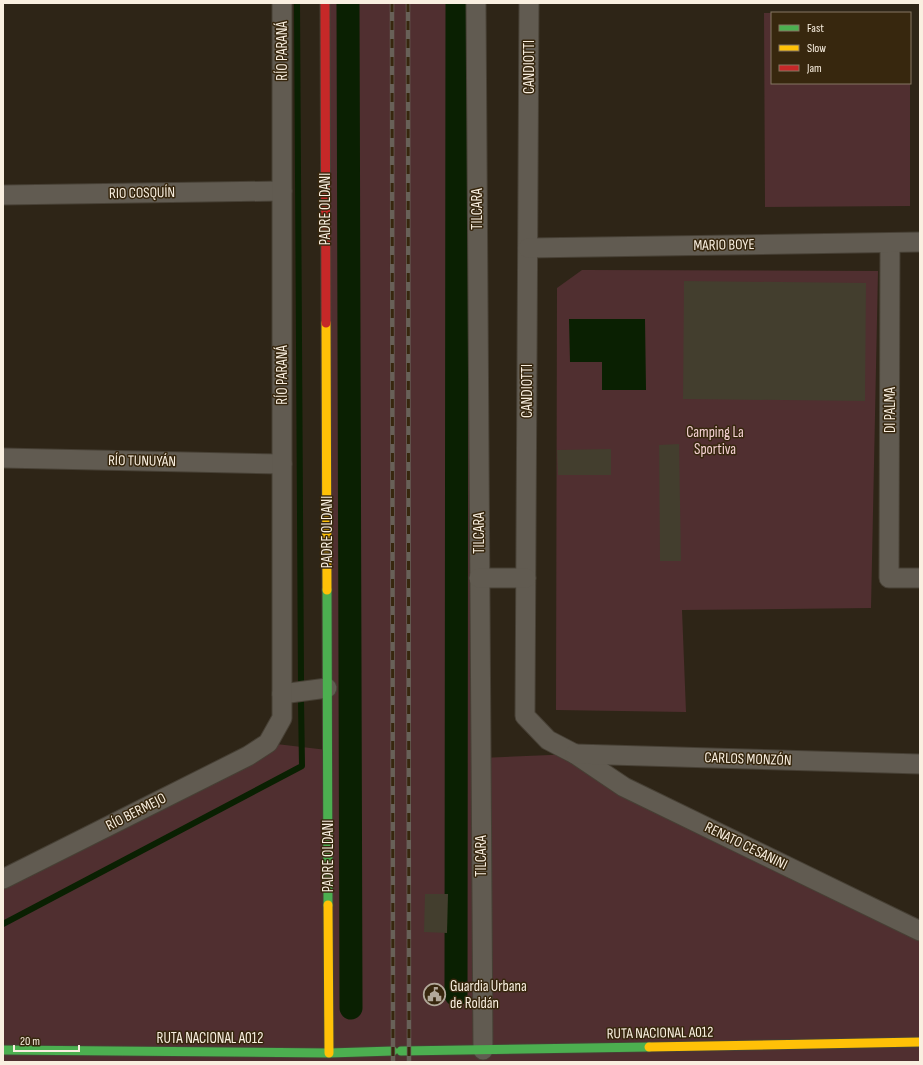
<svg xmlns="http://www.w3.org/2000/svg" width="923" height="1065" viewBox="0 0 923 1065" font-family="'Sofia Sans Condensed',sans-serif">
	<style>
		.green { fill: #502f30 }
		.water { fill: #0a2002 }
		.lines { fill: none; stroke-linecap: round; stroke-linejoin: round }
		.stream { stroke: #0a2002; stroke-width: 6 }
		.canal { stroke: #0a2002; stroke-width: 23 }
		.building { fill: #433e2e }
		.street-casing { stroke: #474035; stroke-width: 21 }
		.fast-casing { stroke: #474035; stroke-width: 11 }
		.slow-casing { stroke: #474035; stroke-width: 11 }
		.jam-casing { stroke: #474035; stroke-width: 11 }
		.street { stroke: #615b51; stroke-width: 19 }
		.fast { stroke: #4caf50; stroke-width: 9 }
		.slow { stroke: #ffc107; stroke-width: 9 }
		.jam { stroke: #c62828; stroke-width: 9 }
		.rail-casing { stroke: #686158; stroke-width: 4.5 }
		.rail { stroke: #37270e; stroke-width: 3; stroke-dasharray: 9; stroke-linecap: butt }
		.labels { text-anchor: middle; dominant-baseline: central; stroke-width: 3; stroke-linejoin: round; paint-order: stroke }
		.street-label { font-size: 15px; fill: #f9efe0; stroke: #37270e }
		.park-label { font-size: 15px; fill: #f5d1d3; stroke: #37270e }
		.poi-label { font-size: 15px; fill: #f9efe0; stroke: #37270e; text-anchor: start }
	</style>
	<rect width="100%" height="100%" fill="#2e2517"/>
	<g class="green">
		<polygon points="325,3 476,3 481,758 575,754 920,931 920,1062 3,1062 3,879 268,743 327,750"/>
		<polygon points="764,13 772,13 772,83 910,83 910,206 765,207"/>
		<polygon points="582,270 878,271 871,608 682,610 686,712 556,710 557,288"/>
	</g>
	<polygon class="water" points="569,319 645,319 646,390 602,390 602,362 570,362"/>
	<g class="lines">
		<g class="stream">
			<polyline points="297,3 301,681"/>
			<polyline points="3,924 302,766 301,701"/>
		</g>
		<g class="canal">
			<polyline points="348,3 351,1008"/>
			<polyline points="456,995 457,3"/>
		</g>
	</g>
	<g class="building">
		<polygon points="684,281 866,283 865,401 683,399"/>
		<polygon points="679,444 681,561 660,561 659,445"/>
		<polygon points="611,449 611,475 558,475 557,450"/>
		<polygon points="425,894 448,894 447,933 424,932"/>
		<rect x="429" y="989" width="16" height="12"/>
	</g>
	<g class="lines">
		<defs>
			<g id="street">
				<polyline points="476,3 483,1050"/>
				<polyline points="529,3 525,716 548,740 575,754 624,787 920,931"/>
				<polyline points="3,195 282,191"/>
				<polyline points="890,243 889,578 920,578"/>
				<polyline points="528,248 920,242"/>
				<polyline points="3,458 282,464"/>
				<polyline points="479,578 526,578"/>
				<polyline points="282,694 327,688"/>
				<polyline points="575,754 920,764"/>
				<polyline points="3,879 248,756 268,743 282,718 282,3"/>
			</g>
			<g id="fast">
				<polyline points="327,590 328,905"/>
				<polyline points="3,1050 329,1053 393,1051"/>
				<polyline points="401,1051 649,1047"/>
			</g>
			<g id="slow">
				<polyline points="326,323 327,590"/>
				<polyline points="328,905 329,1053"/>
				<polyline points="649,1047 920,1042"/>
			</g>
			<polyline id="jam" points="325,3 326,323"/>
		</defs>
		<use href="#street" class="street-casing"/>
		<use href="#fast" class="fast-casing"/>
		<use href="#slow" class="slow-casing"/>
		<use href="#jam" class="jam-casing"/>
		<use href="#street" class="street"/>
		<use href="#fast" class="fast"/>
		<use href="#slow" class="slow"/>
		<use href="#jam" class="jam"/>
		<defs>
			<g id="rail">
				<polyline points="392,3 393,1062"/>
				<polyline points="408,3 409,1062"/>
			</g>
		</defs>
		<use href="#rail" class="rail-casing"/>
		<use href="#rail" class="rail"/>
	</g>
	<defs>
		<symbol id="civic-ring" viewBox="-11 -11 22 22"><circle r="9.5" fill="#37270e" stroke="#b2a89a" stroke-width="1.5"/><path d="M-.6-6.5H3V-4.5H.6V-3L4-1V1h2V6H-6V1h2V-1L-.6-3ZM-1.2 2.5V6h2.4V2.5Z" fill="#b2a89a"/></symbol>
	</defs>
	<g fill-rule="evenodd">
		<use href="#civic-ring" x="422" y="982" width="25" height="25"/>
	</g>
	<g class="labels">
		<g class="street-label">
			<text transform="translate(282 51) rotate(-90)">RÍO PARANÁ</text>
			<text transform="translate(529 67) rotate(-90)">CANDIOTTI</text>
			<text transform="translate(142 193) rotate(-1)">RIO COSQUÍN</text>
			<text transform="translate(325 209) rotate(-90)">PADRE OLDANI</text>
			<text transform="translate(477 209) rotate(-90)">TILCARA</text>
			<text transform="translate(724 245) rotate(-1)">MARIO BOYE</text>
			<text transform="translate(282 375) rotate(-90)">RÍO PARANÁ</text>
			<text transform="translate(527 391) rotate(-90)">CANDIOTTI</text>
			<text transform="translate(890 410) rotate(-90)">DI PALMA</text>
			<text transform="translate(142 461) rotate(1)">RÍO TUNUYÁN</text>
			<text transform="translate(327 532) rotate(-90)">PADRE OLDANI</text>
			<text transform="translate(479 533) rotate(-90)">TILCARA</text>
			<text transform="translate(748 759) rotate(2)">CARLOS MONZÓN</text>
			<text transform="translate(136 812) rotate(-27)">RÍO BERMEJO</text>
			<text transform="translate(746 846) rotate(26)">RENATO CESANINI</text>
			<text transform="translate(328 856) rotate(-90)">PADRE OLDANI</text>
			<text transform="translate(481 856) rotate(-90)">TILCARA</text>
			<text transform="translate(660 1033) rotate(-1)">RUTA NACIONAL A012</text>
			<text x="210" y="1038">RUTA NACIONAL A012</text>
		</g>
		<g class="park-label">
			<text x="715" y="432">Camping La<tspan x="715" dy="17">Sportiva</tspan></text>
		</g>
		<g class="poi-label">
			<text x="450" y="986">Guardia Urbana<tspan x="450" dy="17">de Roldán</tspan></text>
		</g>
	</g>
	<rect width="923" height="1065" fill="none" stroke="#f9efe0" stroke-width="8"/>
	<rect x="771" y="12" width="140" height="72" fill="#37270e" stroke="#857762"/>
	<rect x="779" y="25" width="20" height="6" fill="#4caf50" stroke="#857762"/>
	<text x="807" y="32" font-size="12" fill="#f9efe0">Fast</text>
	<rect x="779" y="45" width="20" height="6" fill="#ffc107" stroke="#857762"/>
	<text x="807" y="52" font-size="12" fill="#f9efe0">Slow</text>
	<rect x="779" y="65" width="20" height="6" fill="#c62828" stroke="#857762"/>
	<text x="807" y="72" font-size="12" fill="#f9efe0">Jam</text>
	<path d="M14 1045v6h65v-6" fill="none" stroke="#f9efe0" stroke-width="2"/>
	<text x="20" y="1045" font-size="12" fill="#f9efe0" stroke="#37270e" stroke-width="3" paint-order="stroke">20 m</text>
</svg>
